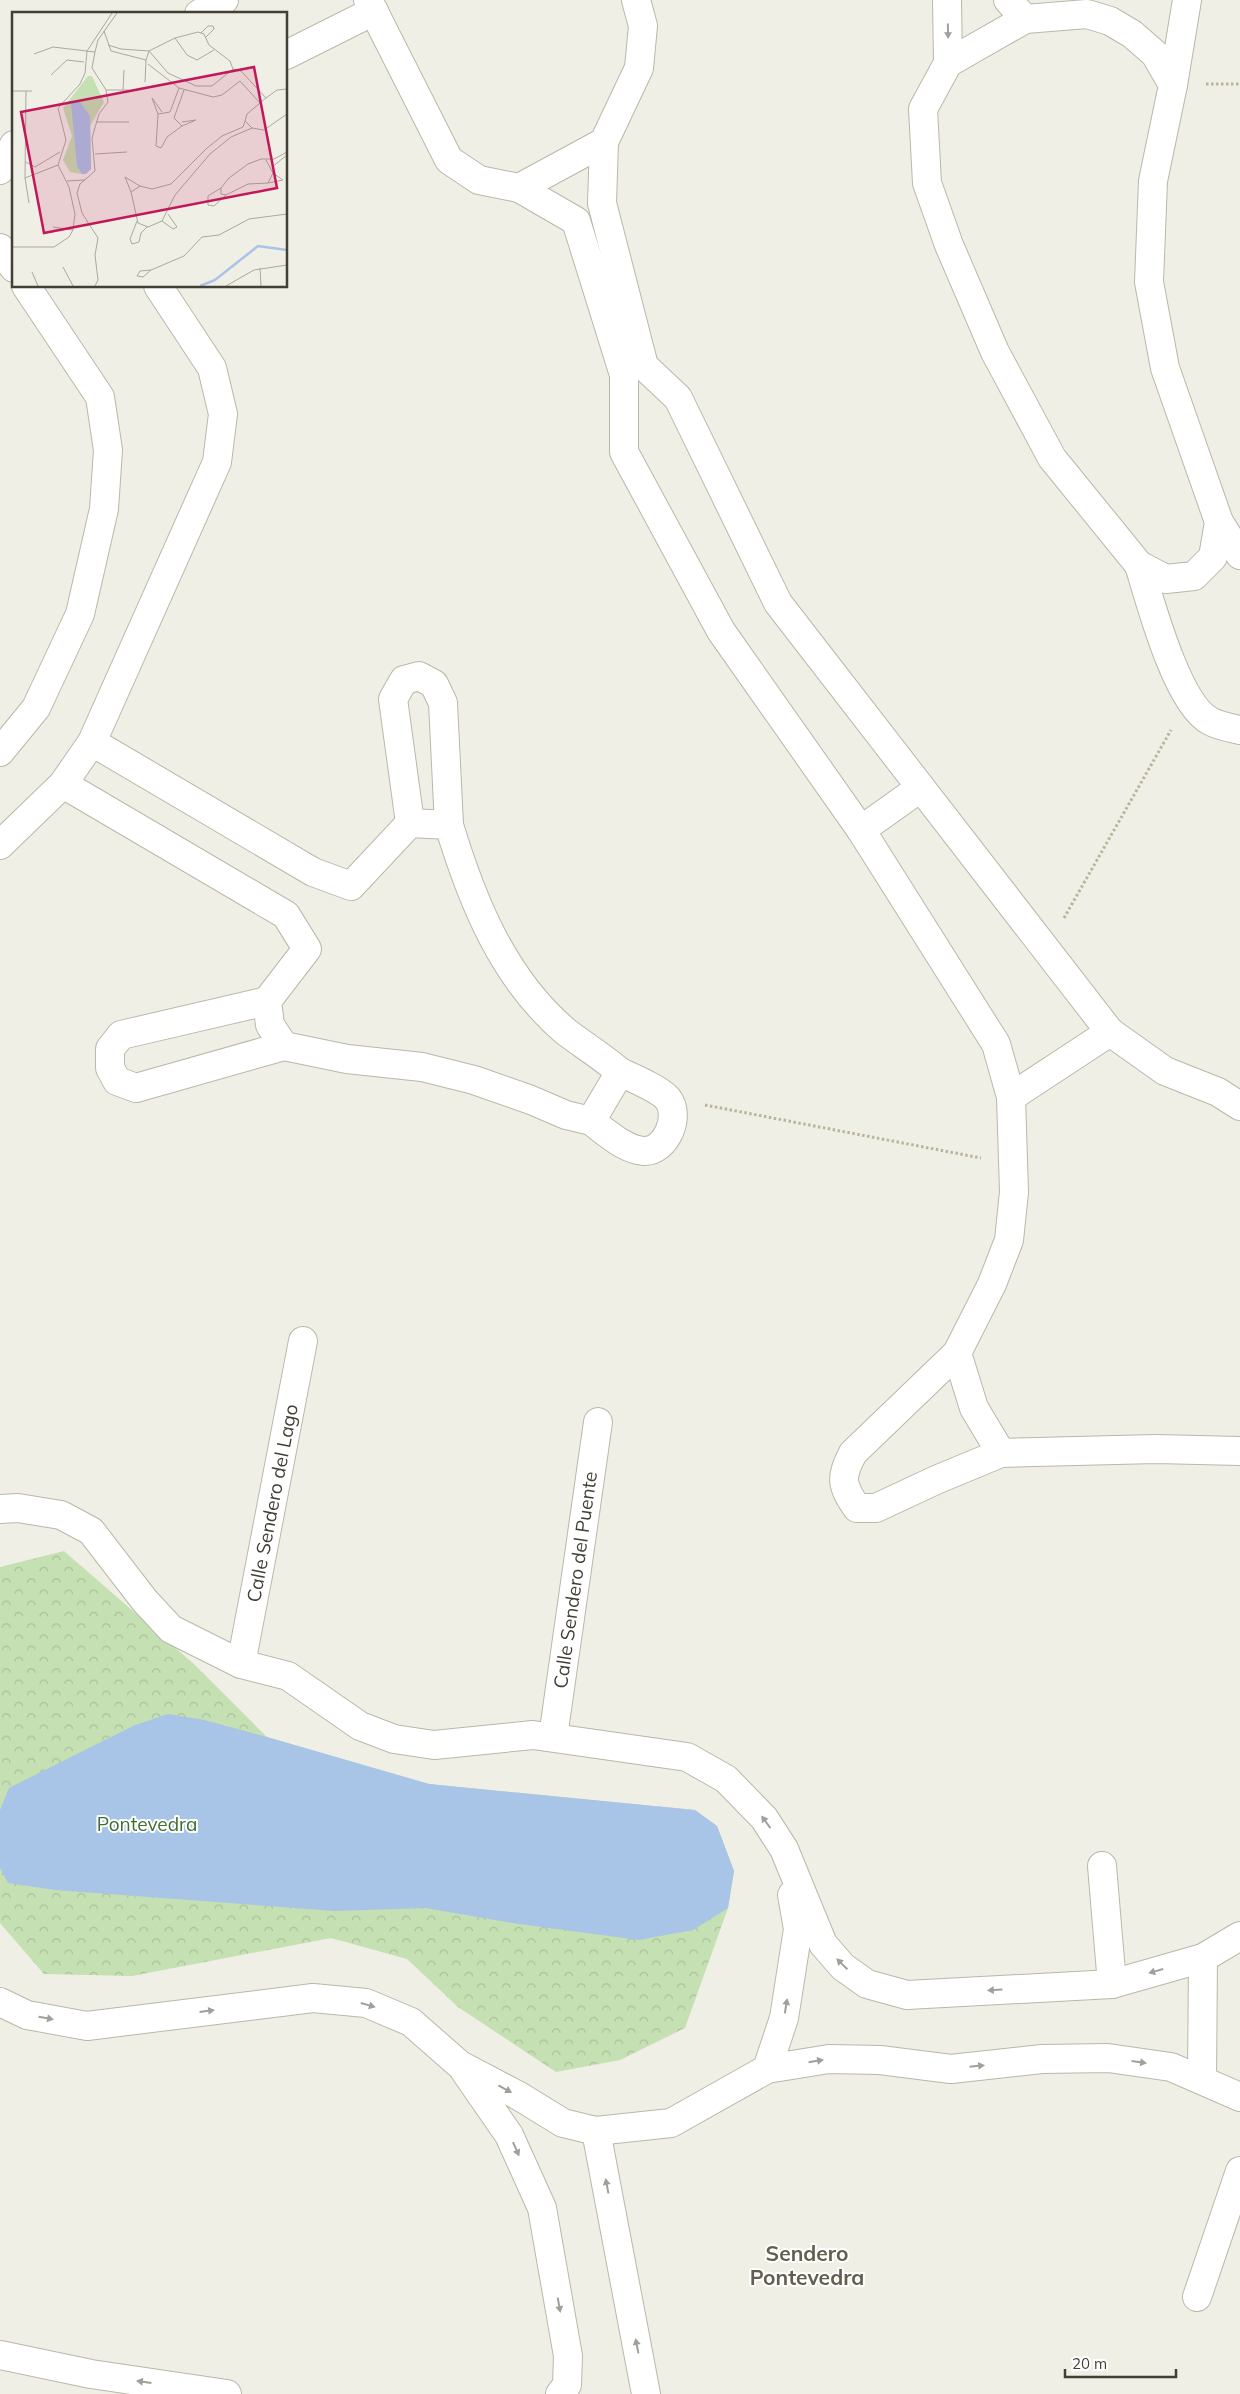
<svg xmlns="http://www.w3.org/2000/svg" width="1240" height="2394" viewBox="0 0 1240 2394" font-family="Mulish,sans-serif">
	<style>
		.park { fill: url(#park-crowns) }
		.water { fill: #a8c4e7 }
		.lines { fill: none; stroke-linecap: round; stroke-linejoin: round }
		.minor-casing { stroke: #bbb7a9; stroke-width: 30 }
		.path { stroke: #bbb49c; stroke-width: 3; stroke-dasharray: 2.5 2.5; stroke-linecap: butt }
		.minor { stroke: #fff; stroke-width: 28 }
		.oneway { fill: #a09f9a }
		.labels { text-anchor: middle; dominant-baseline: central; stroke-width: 4; stroke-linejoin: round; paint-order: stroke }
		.street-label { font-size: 19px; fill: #423f35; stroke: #fff }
		.park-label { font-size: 19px; fill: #3e6d30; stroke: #fff }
		.quarter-label { font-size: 21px; font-weight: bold; fill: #645e4e; stroke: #fff }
		.inset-river { fill: none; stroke: #a8c4e7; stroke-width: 2.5 }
		.inset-road { fill: none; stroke: #aaa99f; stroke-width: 1 }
		.view { fill: #c2185b; fill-opacity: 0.15; stroke: #c2185b; stroke-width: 2.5 }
		.inset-edge { fill: none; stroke: #423f35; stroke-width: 2.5 }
	</style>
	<defs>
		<pattern id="park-crowns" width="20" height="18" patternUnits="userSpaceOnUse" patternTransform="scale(1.25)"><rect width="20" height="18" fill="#c5e0b2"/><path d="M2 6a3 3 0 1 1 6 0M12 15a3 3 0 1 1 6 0" fill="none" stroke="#aac19a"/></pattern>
	</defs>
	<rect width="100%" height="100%" fill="#f0efe5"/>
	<polygon class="park" points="64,1551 195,1665 267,1737 429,1784 695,1810 717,1826 734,1871 728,1908 685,2028 620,2060 556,2072 458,2007 407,1959 331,1938 132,1976 44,1974 0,1923 0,1567"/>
	<polygon class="water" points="168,1714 204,1720 267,1737 429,1784 695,1810 717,1826 734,1871 728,1908 693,1930 639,1940 519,1924 425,1908 335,1911 55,1890 8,1883 0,1868 0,1810 9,1788 135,1725"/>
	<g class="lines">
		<defs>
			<g id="minor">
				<polyline points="368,0 449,160 479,180 519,188 604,142 639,68 643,26 636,0"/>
				<polyline points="947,0 948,63 923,109 927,183 949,245 995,352 1052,458 1139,565 1166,579 1194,576 1213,557 1219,522 1165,368 1149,282 1153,181 1173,85 1155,54 1132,34 1110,21 1087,14 1025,19 948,63"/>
				<polyline points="1008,0 1025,19"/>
				<polyline points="199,14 224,0"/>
				<polyline points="286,55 374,11"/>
				<polyline points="1173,85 1187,0"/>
				<polyline points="604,142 602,203 644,366 678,398 778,603 1110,1032 1165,1071 1218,1092 1240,1106"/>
				<polyline points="0,170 14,145"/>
				<polyline points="519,188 576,221 624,375 624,452 721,631 861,830 996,1044 1011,1097 1014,1192 1009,1240 992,1284 957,1353 974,1408 1001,1453 1156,1449 1240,1451"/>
				<polyline points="0,248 14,268"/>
				<polyline points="1219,522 1240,555"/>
				<path d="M1139 565C1150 601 1177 704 1210 721 1219 726 1231 728 1240 730"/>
				<polyline points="0,752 36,708 80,614 104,509 108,450 100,397 26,286"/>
				<path d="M63 784 286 915 307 949 267 1001 270 1025 284 1046 347 1059 422 1067 474 1080 531 1100 566 1115 591 1121 620 1072C603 1057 583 1045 565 1031 503 978 472 901 449 825L410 823 351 886 313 872 92 742"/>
				<polyline points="410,823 393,699 404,680 419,676 434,684 443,703 449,825"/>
				<polyline points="861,830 920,788"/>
				<polyline points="0,845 63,784 92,742 217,462 223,414 212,368 158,286"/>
				<polyline points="267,1001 121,1035 110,1049 110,1068 117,1081 136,1088 284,1046"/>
				<polyline points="1011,1097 1110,1032"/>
				<path d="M591 1121C606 1132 625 1150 644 1151 666 1152 682 1115 667 1098 659 1089 633 1078 620 1072"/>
				<path d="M957 1353 853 1453C840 1477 841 1485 857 1508H876L936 1480 1001 1453"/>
				<polyline points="0,1509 18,1508 61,1515 91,1531 145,1601 171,1629 241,1664 288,1676 360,1726 394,1739 434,1745 533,1735 687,1757 726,1779 764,1818 784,1849 823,1944 843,1967 867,1984 907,1995 1112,1984 1203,1958 1240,1936"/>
				<polyline points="241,1664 303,1341"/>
				<polyline points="553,1737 598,1422"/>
				<polyline points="1102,1866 1112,1984"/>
				<polyline points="0,2002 27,2015 87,2026 313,1998 366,2003 411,2022 460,2065 519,2096 563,2123 596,2131 671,2123 767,2069 829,2059 880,2060 951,2069 1042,2059 1108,2058 1171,2067 1240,2097"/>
				<polyline points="767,2069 784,2018 798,1929 792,1895"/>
				<polyline points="464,2070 509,2135 542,2208 568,2356 567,2385 560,2394"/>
				<polyline points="1202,2079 1203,1958"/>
				<polyline points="596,2131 646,2394"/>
				<polyline points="1197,2297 1240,2171"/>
				<polyline points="0,2355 91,2374 227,2394"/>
			</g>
		</defs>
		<use href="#minor" class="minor-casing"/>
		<g class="path">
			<polyline points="1206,84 1240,84"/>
			<polyline points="1064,918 1171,730"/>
			<polyline points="705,1105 981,1158"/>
		</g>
		<use href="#minor" class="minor"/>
	</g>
	<defs><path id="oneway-solid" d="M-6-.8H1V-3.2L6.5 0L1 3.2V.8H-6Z" transform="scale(1.25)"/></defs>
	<g class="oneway">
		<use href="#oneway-solid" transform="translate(948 31) rotate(89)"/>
		<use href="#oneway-solid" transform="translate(766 1822) rotate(-126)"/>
		<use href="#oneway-solid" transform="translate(842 1964) rotate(-136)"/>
		<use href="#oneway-solid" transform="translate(1156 1971) rotate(164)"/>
		<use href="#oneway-solid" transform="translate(995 1990) rotate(177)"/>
		<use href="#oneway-solid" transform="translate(368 2005) rotate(16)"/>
		<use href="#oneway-solid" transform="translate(786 2006) rotate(-81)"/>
		<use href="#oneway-solid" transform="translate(207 2011) rotate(-7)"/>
		<use href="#oneway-solid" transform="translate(46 2018) rotate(10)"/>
		<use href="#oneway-solid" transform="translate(816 2061) rotate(-9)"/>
		<use href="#oneway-solid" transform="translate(1139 2062) rotate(8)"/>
		<use href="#oneway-solid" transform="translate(977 2066) rotate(-6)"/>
		<use href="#oneway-solid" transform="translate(505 2089) rotate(28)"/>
		<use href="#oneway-solid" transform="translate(516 2149) rotate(66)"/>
		<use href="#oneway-solid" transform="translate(607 2186) rotate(-101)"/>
		<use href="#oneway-solid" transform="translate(559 2305) rotate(80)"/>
		<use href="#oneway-solid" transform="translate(637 2346) rotate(-101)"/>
		<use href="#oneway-solid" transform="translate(144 2382) rotate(-172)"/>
	</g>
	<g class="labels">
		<g class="street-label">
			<text transform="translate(272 1503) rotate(-79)">Calle Sendero del Lago</text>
			<text transform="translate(575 1580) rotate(-82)">Calle Sendero del Puente</text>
		</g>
		<g class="park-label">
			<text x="147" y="1824">Pontevedra</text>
		</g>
		<g class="quarter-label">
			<text x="807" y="2253">Sendero<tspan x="807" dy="24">Pontevedra</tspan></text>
		</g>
	</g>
	<g transform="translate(12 12)">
		<rect width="275" height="275" fill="#f0efe5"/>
		<path d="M76 64H80L92 90 78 114 79 157 70 162 58 160 51 148 60 124 51 96Z" fill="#c5e0b2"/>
		<path d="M62 88 68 90 78 104 79 157 74 162H70L65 154 59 91Z" fill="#a8c4e7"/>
		<path class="inset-river" d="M188 274 203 268 246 234 275 238"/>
		<path class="inset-road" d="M92 19 99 39 134 48 133 70M189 21 196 14H201L202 17 194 25M163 26 175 43 185 48 202 38M96 33 109 37 137 39 156 61 184 74H200L221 57 229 59 254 86M22 42 41 35 83 40M134 48 137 39 163 26 186 20 192 22 197 33 218 49 221 57M136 52 167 76 201 85 210 83 228 69 248 91M39 63 55 48 72 50M167 76 158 100 146 102 144 134 149 136 155 125 170 114 162 106 172 78M275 77 265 78 254 86 235 102 233 109 240 116 252 118 275 102M94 78H117M111 78 112 58M0 79H20M14 79 13 166 17 191M146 102 140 86 150 100M233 109 231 115 210 124 194 137 159 172 140 177 128 174 119 180 126 211 136 215 150 209 163 183 198 142 219 125 240 116M85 110H117M170 110 184 108 170 114M83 142 115 140M254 148 261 161 256 171 236 172 214 183 209 182V176L217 166 236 152 249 147H262L275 140M14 150 23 155 48 140M260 155 275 143M13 166 46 153M55 169 73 168M256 171 271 168 261 161M209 176 196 184V193L202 194 214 183M119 180 113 165 128 174M125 209 118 227 120 232 127 230 129 221 135 215M150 209 161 217 165 215 156 202M41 215 61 218M0 235H42L57 225 61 218 63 202 57 175 46 153 54 128 46 96 68 72 73 61 75 39 100 1M51 255 61 274M248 256 249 274M139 258 131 265 125 264 128 259 139 258 172 244 190 225 207 223 237 207 275 202M20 260 26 274M83 274 86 268 83 243 86 226 70 201 65 181 68 172 83 159 80 126 87 102 96 90 94 78 80 56 83 40 86 28 105 1M214 274 242 258 275 253"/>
		<path class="view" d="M242 55 265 176 32 221 9 100Z"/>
		<rect width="275" height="275" class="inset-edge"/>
	</g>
	<path d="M1065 2369v8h111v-8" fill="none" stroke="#423f35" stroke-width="2.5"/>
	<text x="1072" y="2369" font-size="15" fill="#423f35" stroke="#ffffff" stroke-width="4" paint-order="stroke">20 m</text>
</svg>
